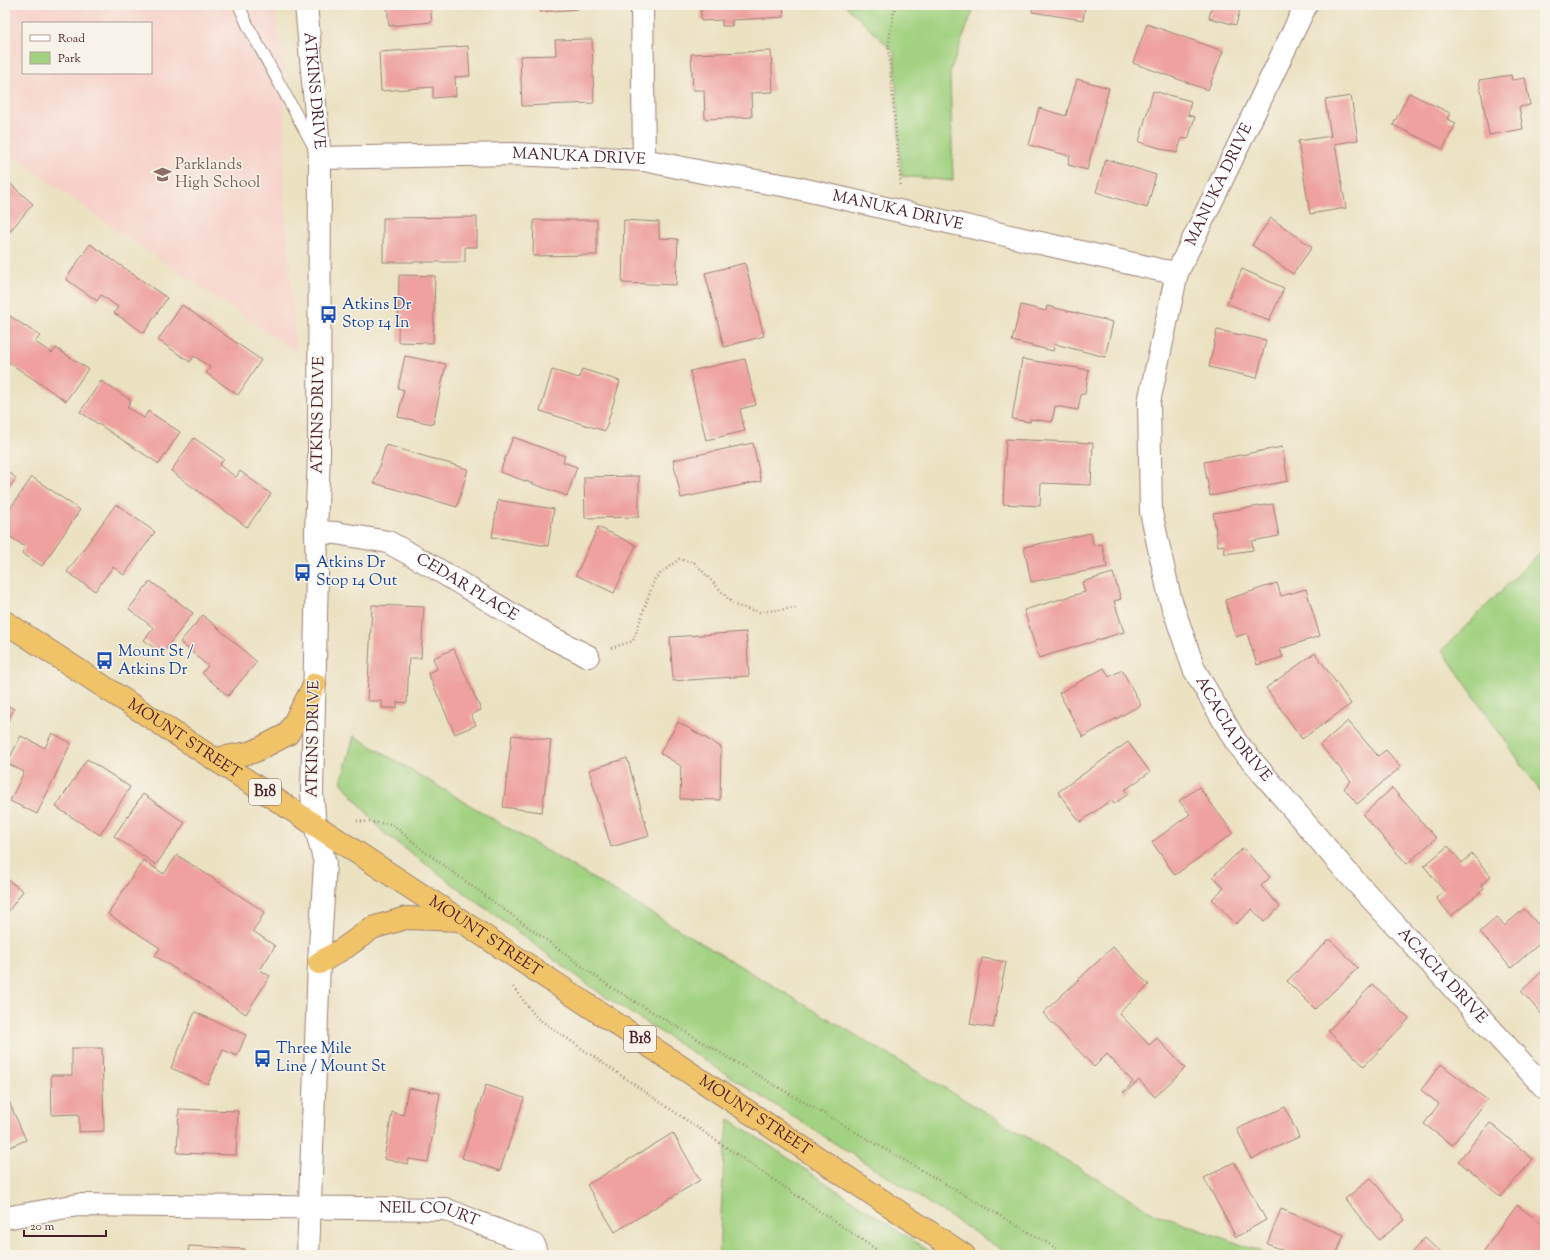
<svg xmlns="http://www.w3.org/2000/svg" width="1550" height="1260" viewBox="0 0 1550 1260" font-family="'Sorts Mill Goudy',serif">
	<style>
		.built { fill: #f7d1c9; fill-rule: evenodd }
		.green { fill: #a2d281; stroke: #767856 }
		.building { fill: #eea19f }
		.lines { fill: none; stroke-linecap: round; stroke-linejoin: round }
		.service-casing { stroke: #9a8076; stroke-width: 13 }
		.minor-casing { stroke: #9a8076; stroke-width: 24 }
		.tertiary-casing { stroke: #9a8076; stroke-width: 24 }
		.trunk-casing { stroke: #9a8076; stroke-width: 24 }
		.path { stroke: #9a8076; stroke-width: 2.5; stroke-dasharray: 1 3; stroke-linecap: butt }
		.service { stroke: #fff; stroke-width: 11 }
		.minor { stroke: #fff; stroke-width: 22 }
		.tertiary { stroke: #fff; stroke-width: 22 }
		.trunk { stroke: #f1c369; stroke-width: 22 }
		.labels { text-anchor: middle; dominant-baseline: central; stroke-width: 3; stroke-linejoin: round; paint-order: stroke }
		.shield { fill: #f7f3e8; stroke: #7e5f64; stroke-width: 1 }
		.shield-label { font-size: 15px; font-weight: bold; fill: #4a1f2b }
		.street-label { font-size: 16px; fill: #4a1f2b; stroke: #f7f3e8 }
		.education-label { font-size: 16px; fill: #785e54; stroke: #f7f3e8; text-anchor: start }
		.transit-label { font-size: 16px; fill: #164399; stroke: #f7f3e8; text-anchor: start }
	</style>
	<rect width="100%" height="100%" fill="#f7f3e8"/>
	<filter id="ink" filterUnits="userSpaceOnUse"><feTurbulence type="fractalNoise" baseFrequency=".025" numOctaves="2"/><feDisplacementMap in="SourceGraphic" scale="8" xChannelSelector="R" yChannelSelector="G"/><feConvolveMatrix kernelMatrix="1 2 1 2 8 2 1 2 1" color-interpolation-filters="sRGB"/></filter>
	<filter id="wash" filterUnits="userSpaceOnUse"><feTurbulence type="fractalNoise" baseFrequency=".012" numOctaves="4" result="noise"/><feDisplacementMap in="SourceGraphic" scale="16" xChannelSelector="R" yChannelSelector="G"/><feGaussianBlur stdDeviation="0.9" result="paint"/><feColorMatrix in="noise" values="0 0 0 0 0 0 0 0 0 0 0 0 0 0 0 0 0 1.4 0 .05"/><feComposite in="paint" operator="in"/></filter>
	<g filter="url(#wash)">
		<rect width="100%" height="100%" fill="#ebe2c2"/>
		<path class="built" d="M5 5H274L284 63 285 198 296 352 103 221 5 150ZM23 23H151V73H23Z"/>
		<g class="green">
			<polygon points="845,5 975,5 950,72 953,181 901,176 894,52"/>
			<polygon points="1545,547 1545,798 1442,650"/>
			<polygon points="354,736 1156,1214 1270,1255 1010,1255 604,996 384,833 341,782"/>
			<polygon points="729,1119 935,1255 719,1255 724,1156"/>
		</g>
		<g id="blocks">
			<g class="building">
				<polygon points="387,5 430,5 432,22 389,26"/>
				<polygon points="539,5 578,5 578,9 540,12"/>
				<polygon points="701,5 783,5 784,17 732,20 732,26 722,26 722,20 701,21"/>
				<polygon points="1033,5 1085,5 1083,20 1032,12"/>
				<polygon points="1212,5 1241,5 1236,25 1209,18"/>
				<polygon points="1147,24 1223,51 1208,90 1133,63"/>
				<polygon points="592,39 594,103 522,106 520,56 556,55 555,40"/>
				<polygon points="468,46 470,76 455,77 456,96 433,98 433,87 381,91 379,52"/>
				<polygon points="771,51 773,92 751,93 752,117 705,119 704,90 693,90 691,54"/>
				<polygon points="1511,75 1512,80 1525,78 1530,105 1519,107 1523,129 1489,135 1479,80"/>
				<polygon points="1077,79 1109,88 1087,170 1068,165 1070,156 1029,145 1039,108 1066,116"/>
				<polygon points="1153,91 1191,101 1188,115 1195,117 1188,139 1182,138 1177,153 1139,142"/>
				<polygon points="1409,93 1450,113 1447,119 1456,123 1443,149 1393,125"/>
				<polygon points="1351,96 1358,140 1335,144 1346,208 1310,214 1298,141 1331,136 1325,100"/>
				<polygon points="1106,159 1156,175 1147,208 1096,192"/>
				<polygon points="5,179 33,204 5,237"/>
				<polygon points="477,217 477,247 465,247 465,262 383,262 383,218"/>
				<polygon points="1271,218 1312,247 1293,274 1252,245"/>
				<polygon points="534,220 597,220 597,255 533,256"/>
				<polygon points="624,220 659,222 659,238 678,239 676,285 622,283"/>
				<polygon points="90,244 167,298 144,333 114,313 118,307 101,295 97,301 66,279"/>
				<polygon points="745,263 764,336 724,347 705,273"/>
				<polygon points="1242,269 1284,288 1269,321 1227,303"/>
				<polygon points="399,275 435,276 433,343 398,342"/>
				<polygon points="182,305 261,360 238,395 206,373 210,367 194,356 190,362 158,340"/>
				<polygon points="1021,305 1046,311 1047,306 1113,322 1105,357 1055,344 1053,351 1012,341"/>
				<polygon points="10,316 40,336 35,342 52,353 56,348 88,369 66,401 5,360 5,323"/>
				<polygon points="1217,330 1266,340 1257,378 1209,367"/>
				<polygon points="405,356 446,364 433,424 398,417 404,390 398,388"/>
				<polygon points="745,359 756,405 740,409 745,431 706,440 690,371"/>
				<polygon points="1022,359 1089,370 1085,394 1081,394 1078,410 1055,406 1052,422 1030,419 1030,422 1012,419"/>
				<polygon points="582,369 620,381 605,431 540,411 552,370 579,378"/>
				<polygon points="101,381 131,400 127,407 144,418 148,411 180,432 159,464 80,412"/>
				<polygon points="513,437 565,456 563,462 577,467 567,496 500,472"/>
				<polygon points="194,438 224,459 219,465 236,477 240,471 271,494 247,527 171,471"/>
				<polygon points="1006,439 1093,443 1091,485 1041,483 1040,506 1003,504"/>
				<polygon points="753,443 761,481 681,498 673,460"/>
				<polygon points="386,445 468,469 457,507 374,483"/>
				<polygon points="1282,447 1288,481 1210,496 1204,462"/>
				<polygon points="5,469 16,478 5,494"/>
				<polygon points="639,476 639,517 585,518 584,477"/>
				<polygon points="32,477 80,510 42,566 22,553 25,547 5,533 5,516"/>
				<polygon points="498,500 554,509 548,546 492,537"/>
				<polygon points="116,504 155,532 124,575 113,567 95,591 67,572"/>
				<polygon points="1273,504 1279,536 1252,541 1253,550 1225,554 1224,545 1218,546 1213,513"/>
				<polygon points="598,527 636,545 614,593 576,575"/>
				<polygon points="1091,533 1093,545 1102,544 1107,567 1031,582 1024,547"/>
				<polygon points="1113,573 1121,599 1114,601 1124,632 1039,658 1024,610 1085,592 1082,582"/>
				<polygon points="150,581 193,613 162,654 144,640 154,628 129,609"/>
				<polygon points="1277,583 1281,596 1306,589 1320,636 1280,649 1283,657 1257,665 1247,633 1236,637 1225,600"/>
				<polygon points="372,605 424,607 421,658 409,658 407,703 397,702 397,708 382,708 382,701 367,701"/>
				<polygon points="203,615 257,662 228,696 202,673 208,666 180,642"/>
				<polygon points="746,632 749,676 673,681 670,637"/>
				<polygon points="454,649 481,710 471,715 476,725 455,734 428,673 437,669 433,658"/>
				<polygon points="1315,653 1351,704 1302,739 1266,688"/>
				<polygon points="1104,668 1109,677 1122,670 1141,705 1083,737 1059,693"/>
				<polygon points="5,704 14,709 5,727"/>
				<polygon points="1348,721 1378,756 1386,750 1401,767 1357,804 1344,788 1351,781 1320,745"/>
				<polygon points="678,722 721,747 720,800 680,799 681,766 660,753"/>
				<polygon points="52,733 71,743 37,814 10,801 24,772 7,763 21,736 45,748"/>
				<polygon points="512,735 551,740 542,812 503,807"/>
				<polygon points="1128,742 1150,772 1125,790 1128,794 1114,804 1111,800 1080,822 1058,792"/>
				<polygon points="627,758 649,836 611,847 589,770"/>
				<polygon points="87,759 130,787 100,835 56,807"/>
				<polygon points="1199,787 1233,833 1175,875 1152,842 1190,814 1179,801"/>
				<polygon points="1392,788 1436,838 1407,864 1363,815"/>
				<polygon points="143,794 185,823 156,865 114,836"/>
				<polygon points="1448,846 1462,863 1472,854 1491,876 1481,885 1484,889 1451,916 1436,898 1444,891 1424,866"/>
				<polygon points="1243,848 1270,877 1261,886 1280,907 1264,922 1252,909 1236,924 1212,899 1224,888 1213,876"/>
				<polygon points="177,855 265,912 253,931 275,946 260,970 270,976 246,1014 155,956 160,948 108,914 143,860 164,874"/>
				<polygon points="5,878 23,891 5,916"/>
				<polygon points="1524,909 1545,932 1545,939 1511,968 1480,932 1497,917 1504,926"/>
				<polygon points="1330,939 1358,968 1315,1009 1287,981"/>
				<polygon points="1113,947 1149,985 1119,1013 1149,1045 1157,1038 1185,1068 1155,1097 1139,1080 1124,1093 1123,1092 1133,1082 1107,1054 1094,1067 1043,1013"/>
				<polygon points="982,958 1006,962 993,1028 970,1024"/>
				<polygon points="1545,969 1545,1018 1521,991"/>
				<polygon points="1373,984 1409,1019 1364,1066 1328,1031"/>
				<polygon points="195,1012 246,1035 237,1056 223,1050 208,1084 171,1068"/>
				<polygon points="72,1048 102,1048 104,1131 79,1132 79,1114 52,1115 51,1075 72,1075"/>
				<polygon points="1441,1064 1487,1100 1452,1145 1424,1124 1439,1104 1421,1090"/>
				<polygon points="486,1085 524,1098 500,1171 462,1158"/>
				<polygon points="408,1088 440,1093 428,1162 409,1159 408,1164 384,1159 392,1112 403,1115"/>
				<polygon points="5,1093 26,1140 5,1149"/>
				<polygon points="1285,1107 1299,1137 1251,1159 1237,1129"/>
				<polygon points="179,1109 238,1111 236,1155 177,1153"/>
				<polygon points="1490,1123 1533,1159 1501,1197 1458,1161"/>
				<polygon points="673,1133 700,1180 615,1232 587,1185"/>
				<polygon points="1234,1162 1266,1220 1236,1237 1204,1178"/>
				<polygon points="1371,1178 1405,1220 1379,1240 1345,1199"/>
				<polygon points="1517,1205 1545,1226 1545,1255 1481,1255"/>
				<polygon points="1281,1209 1344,1235 1336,1255 1294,1255 1267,1244"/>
				<polygon points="1425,1238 1443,1255 1409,1255"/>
				<polygon points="189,1246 245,1249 245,1255 188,1255"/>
			</g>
		</g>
	</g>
	<g filter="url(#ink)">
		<use href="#blocks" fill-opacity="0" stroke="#9a8076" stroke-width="1"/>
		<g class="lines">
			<defs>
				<polyline id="service" points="239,5 248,26 314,147"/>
				<g id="minor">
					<path id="s1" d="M306 5 320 158 319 454 316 532 317 572 312 793 315 825"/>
					<polyline points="642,5 644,160"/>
					<path id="s2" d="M320 158 512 154 644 160 707 173 788 186 1160 270 1177 273 1306 5"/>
					<path id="s3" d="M1177 273 1149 402 1151 512 1170 598 1194 669 1236 742 1345 870 1545 1088"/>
					<path id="s4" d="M316 532 336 533 388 542 430 565 546 635 588 656"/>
					<path id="s5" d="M5 1218 78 1205 445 1209 534 1245 536 1255"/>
				</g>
				<polyline id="tertiary" points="308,1255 319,963 325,863 315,825"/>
				<g id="trunk">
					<path id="s6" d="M5 622 460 920 964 1255"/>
					<polyline points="215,759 253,752 288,734 315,684"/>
					<polyline points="319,963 346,947 372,928 406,918 460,920"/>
				</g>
			</defs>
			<use href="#service" class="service-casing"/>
			<use href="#minor" class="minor-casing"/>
			<use href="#tertiary" class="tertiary-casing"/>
			<use href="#trunk" class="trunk-casing"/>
			<g class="path">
				<polyline points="895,5 888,47 901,187"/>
				<polyline points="611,648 633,641 655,578 679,559 695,563 734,605 759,612 796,608"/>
				<polyline points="357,821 392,824 424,851 609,986 776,1086 1061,1251 1071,1255"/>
				<polyline points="513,987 537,1018 884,1255"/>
			</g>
			<use href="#service" class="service"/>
			<use href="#minor" class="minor"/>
			<use href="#tertiary" class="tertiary"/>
			<use href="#trunk" class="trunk"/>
		</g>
	</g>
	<defs>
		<symbol id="school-bare" viewBox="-9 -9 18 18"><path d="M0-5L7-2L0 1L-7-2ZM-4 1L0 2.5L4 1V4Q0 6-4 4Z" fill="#8d6e63" stroke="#f7f3e8" stroke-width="2.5" paint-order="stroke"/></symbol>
		<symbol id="bus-bare" viewBox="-9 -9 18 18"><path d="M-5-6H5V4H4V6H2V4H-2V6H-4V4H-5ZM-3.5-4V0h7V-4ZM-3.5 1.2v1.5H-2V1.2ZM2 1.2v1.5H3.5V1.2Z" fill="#1a4fb4" stroke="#f7f3e8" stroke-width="2.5" paint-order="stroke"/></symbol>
	</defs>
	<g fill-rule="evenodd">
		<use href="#school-bare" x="150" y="162" width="25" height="25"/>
		<use href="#bus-bare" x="316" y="302" width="25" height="25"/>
		<use href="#bus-bare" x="290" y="560" width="25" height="25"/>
		<use href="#bus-bare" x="92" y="648" width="25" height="25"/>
		<use href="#bus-bare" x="250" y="1046" width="25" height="25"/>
	</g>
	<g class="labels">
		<g class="shield">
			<rect x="249" y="779" width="32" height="26" rx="3"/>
			<rect x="624" y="1026" width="32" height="26" rx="3"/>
		</g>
		<g class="shield-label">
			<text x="265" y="792">B18</text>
			<text x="640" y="1039">B18</text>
		</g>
		<g class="street-label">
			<text stroke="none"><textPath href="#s1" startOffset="86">ATKINS DRIVE</textPath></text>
			<text stroke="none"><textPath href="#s2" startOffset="259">MANUKA DRIVE</textPath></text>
			<text stroke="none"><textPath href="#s2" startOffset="967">MANUKA DRIVE</textPath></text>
			<text stroke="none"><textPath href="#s2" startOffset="583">MANUKA DRIVE</textPath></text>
			<text transform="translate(319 415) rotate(-89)">ATKINS DRIVE</text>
			<text stroke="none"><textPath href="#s4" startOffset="164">CEDAR PLACE</textPath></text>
			<text stroke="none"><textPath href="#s3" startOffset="477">ACACIA DRIVE</textPath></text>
			<text transform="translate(314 739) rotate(-89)">ATKINS DRIVE</text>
			<text stroke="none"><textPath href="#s6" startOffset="214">MOUNT STREET</textPath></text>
			<text stroke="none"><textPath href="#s6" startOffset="574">MOUNT STREET</textPath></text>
			<text stroke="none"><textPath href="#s3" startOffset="801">ACACIA DRIVE</textPath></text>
			<text stroke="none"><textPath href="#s6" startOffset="898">MOUNT STREET</textPath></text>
			<text stroke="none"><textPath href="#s5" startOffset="426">NEIL COURT</textPath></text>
		</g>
		<g class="education-label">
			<text x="175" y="165">Parklands<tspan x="175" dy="18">High School</tspan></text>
		</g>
		<g class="transit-label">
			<text x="342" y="305">Atkins Dr<tspan x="342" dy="18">Stop 14 In</tspan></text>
			<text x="316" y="563">Atkins Dr<tspan x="316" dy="18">Stop 14 Out</tspan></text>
			<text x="118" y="652">Mount St /<tspan x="118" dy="18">Atkins Dr</tspan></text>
			<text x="276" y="1049">Three Mile<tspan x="276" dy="18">Line / Mount St</tspan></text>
		</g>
	</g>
	<rect width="1550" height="1260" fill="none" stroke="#f7f3e8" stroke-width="20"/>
	<rect x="22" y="22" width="130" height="52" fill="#f7f3e8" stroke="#b29e9c"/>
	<rect x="30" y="35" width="20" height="6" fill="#ffffff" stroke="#b29e9c"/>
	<text x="58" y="42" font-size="12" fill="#4a1f2b">Road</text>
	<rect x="30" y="52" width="20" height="12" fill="#a2d281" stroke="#b29e9c"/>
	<text x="58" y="62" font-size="12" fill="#4a1f2b">Park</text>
	<path d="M24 1230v6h82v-6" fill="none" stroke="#4a1f2b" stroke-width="2"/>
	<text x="30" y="1230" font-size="12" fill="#4a1f2b" stroke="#f7f3e8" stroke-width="3" paint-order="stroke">20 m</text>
</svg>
